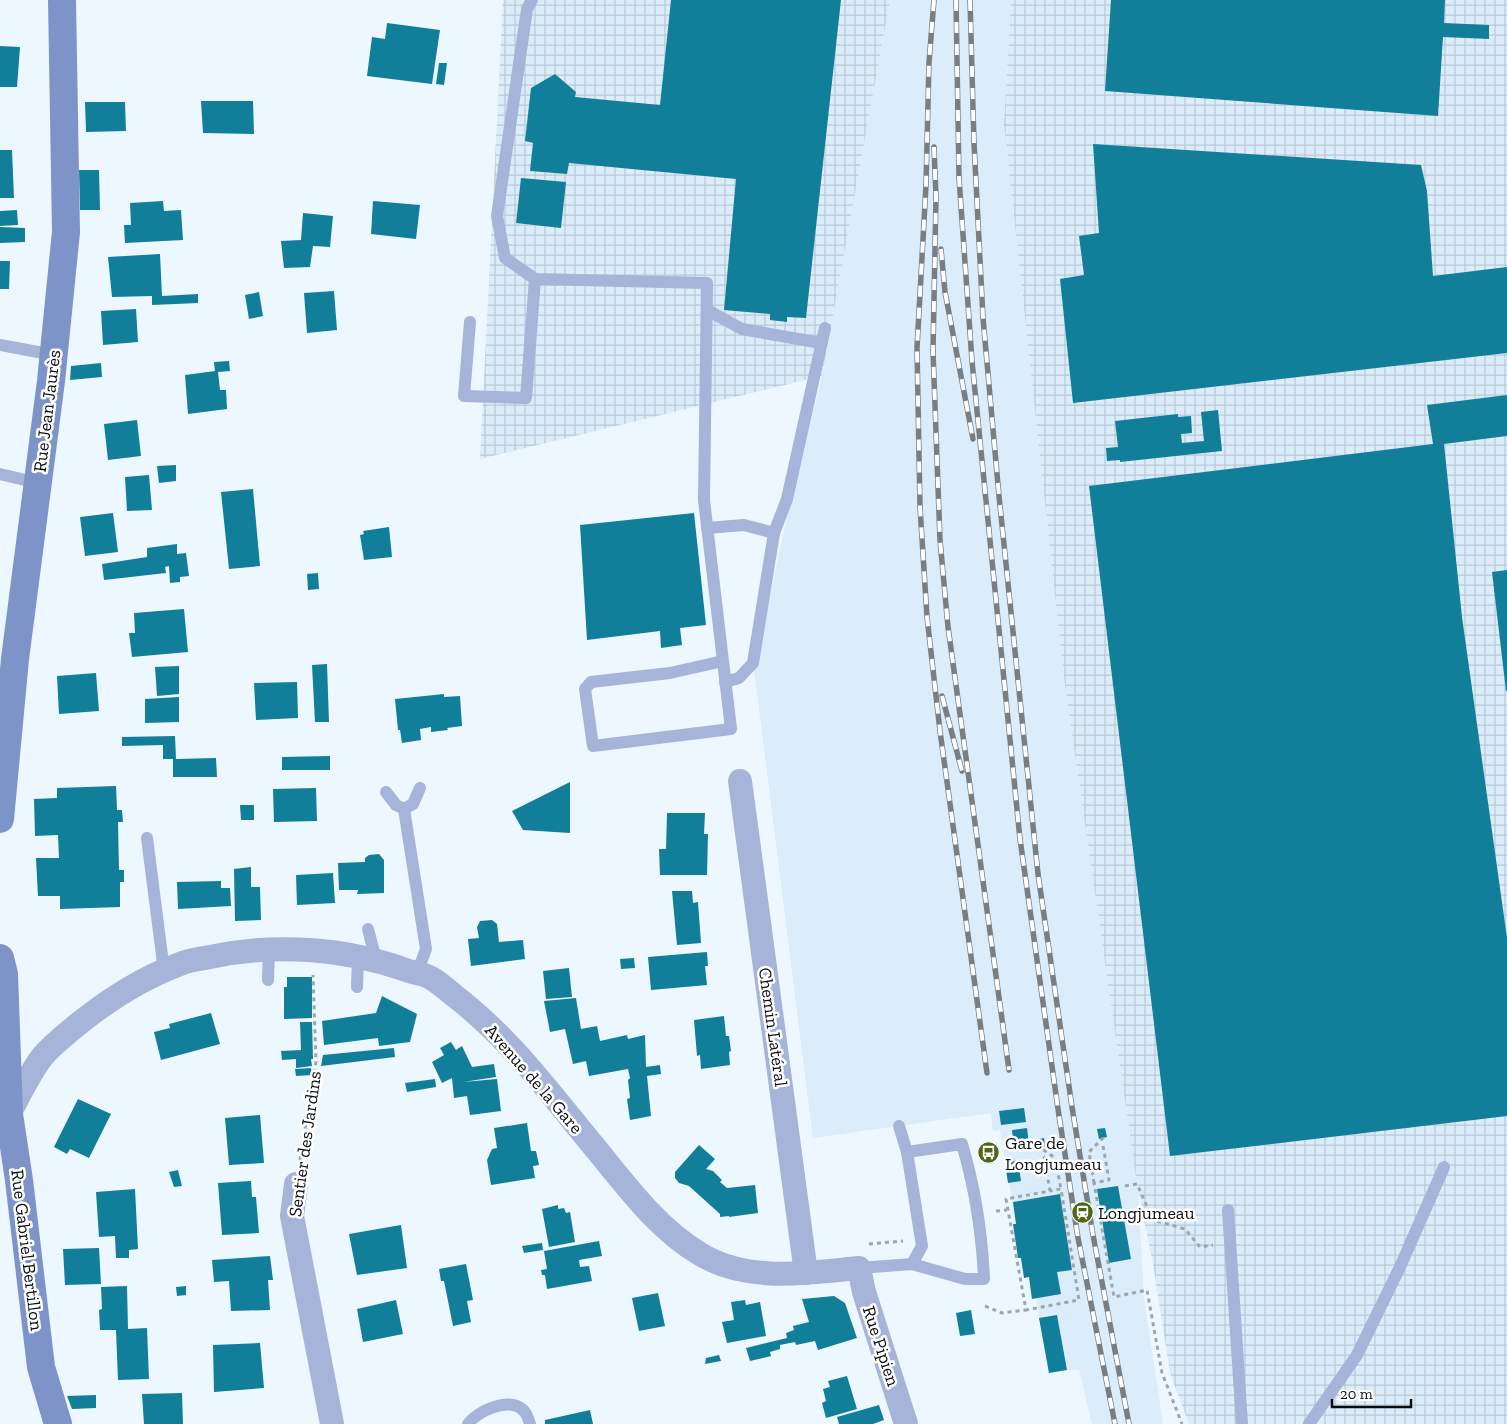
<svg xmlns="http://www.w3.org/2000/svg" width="1507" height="1424" viewBox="0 0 1507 1424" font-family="'Zilla Slab',serif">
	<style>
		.built { fill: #dbecfb }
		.industrial { fill: url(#industrial-grid) }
		.building { fill: #117f99 }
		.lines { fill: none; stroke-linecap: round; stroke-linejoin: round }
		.path { stroke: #9ea6ad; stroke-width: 3; stroke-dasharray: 4 4; stroke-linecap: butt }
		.service { stroke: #a5b4d8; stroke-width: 12 }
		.minor { stroke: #a5b4d8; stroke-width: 24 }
		.secondary { stroke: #7e93c8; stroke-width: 28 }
		.rail-casing { stroke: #777f85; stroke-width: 5.5 }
		.rail { stroke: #fff; stroke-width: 4; stroke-dasharray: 11; stroke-linecap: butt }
		.labels { text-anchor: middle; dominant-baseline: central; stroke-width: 5; stroke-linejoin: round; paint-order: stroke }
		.street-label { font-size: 18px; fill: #070c11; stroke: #fff }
		.poi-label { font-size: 18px; fill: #070c11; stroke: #fff; text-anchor: start }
	</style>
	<defs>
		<pattern id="industrial-grid" width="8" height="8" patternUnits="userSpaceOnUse" patternTransform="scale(1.25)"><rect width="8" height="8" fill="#dbecfb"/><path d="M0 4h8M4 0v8" fill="none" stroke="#bac9d6"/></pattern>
	</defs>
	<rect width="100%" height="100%" fill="#edf7ff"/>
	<polygon class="built" points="890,0 1011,0 1004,124 1064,678 1138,1188 1144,1298 1163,1424 1092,1424 1079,1370 1067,1370 1049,1373 1036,1298 1032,1299 1029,1277 1021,1258 1018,1258 1013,1224 1016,1223 1000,1130 993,1131 991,1113 813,1138 754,670 793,490 822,376"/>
	<g class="industrial">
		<polygon points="503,0 890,0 822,376 480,459"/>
		<polygon points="1011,0 1507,0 1507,1424 1189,1424 1170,1373 1153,1264 1137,1184 1064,678 1004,124"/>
	</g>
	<g class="building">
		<polygon points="671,0 841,0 806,318 787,317 787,322 770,320 770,314 724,310 736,179 569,163 567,174 530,171 533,143 525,141 531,88 555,74 576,92 575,97 660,105"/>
		<polygon points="1111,0 1445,0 1444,23 1489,25 1489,39 1443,37 1438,116 1105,91"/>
		<polygon points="387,23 440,30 432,84 367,76 372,37 385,39"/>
		<polygon points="0,46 20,47 17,87 0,87"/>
		<polygon points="439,63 447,63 444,85 436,84"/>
		<polygon points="201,101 253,101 254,134 203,133"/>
		<polygon points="85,102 125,102 126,131 86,132"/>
		<polygon points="1093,144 1421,165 1427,191 1433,276 1507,267 1507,353 1073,403 1060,279 1084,275 1079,236 1099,233"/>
		<polygon points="0,150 12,150 14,198 0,198"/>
		<polygon points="79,170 99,170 100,210 80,210"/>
		<polygon points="521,178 566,182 561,228 516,223"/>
		<polygon points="163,201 164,211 181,210 183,240 125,243 124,225 131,225 130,203"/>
		<polygon points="373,201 420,205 416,239 371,234"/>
		<polygon points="17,210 18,225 0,226 0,211"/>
		<polygon points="303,213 333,216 330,247 313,246 310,267 284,268 281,241 301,240"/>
		<polygon points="0,227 25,228 25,242 0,243"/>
		<polygon points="160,254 162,296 198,294 198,303 152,305 152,296 112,297 108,257"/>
		<polygon points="0,261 10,261 9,289 0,289"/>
		<polygon points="334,291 337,330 307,333 304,293"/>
		<polygon points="259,292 263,316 249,319 245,295"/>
		<polygon points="136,309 138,342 103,345 101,311"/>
		<polygon points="229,361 230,371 218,372 220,390 226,390 227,409 188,414 185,375 215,371 214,362"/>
		<polygon points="101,363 102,377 70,380 71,366"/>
		<polygon points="1507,395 1507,436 1444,444 1462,617 1507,938 1507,1116 1170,1156 1089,486 1433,444 1427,405"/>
		<polygon points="1218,410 1222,451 1120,462 1120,460 1107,461 1106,448 1118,447 1115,421 1178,414 1178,417 1191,416 1192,433 1181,434 1182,443 1204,441 1201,412"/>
		<polygon points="137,420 141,456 108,460 104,424"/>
		<polygon points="176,465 176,481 159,483 157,466"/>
		<polygon points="149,475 152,510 127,511 125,477"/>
		<polygon points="253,489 260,566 229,569 221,492"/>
		<polygon points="113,513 118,552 85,556 80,517"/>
		<polygon points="694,513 706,625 680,628 682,645 661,648 660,631 587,640 580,525"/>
		<polygon points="389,527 392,557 364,560 360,535 364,534 363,531"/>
		<polygon points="177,544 177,554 186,553 189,576 180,577 180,582 170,583 169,566 165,567 166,573 104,580 102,564 147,557 147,548"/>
		<polygon points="1507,570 1507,691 1506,691 1492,572"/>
		<polygon points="318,573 319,589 308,590 307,574"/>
		<polygon points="184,609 188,652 132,657 129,633 135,633 134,613"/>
		<polygon points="327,664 329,722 315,722 312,665"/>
		<polygon points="179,666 179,694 157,696 155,667"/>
		<polygon points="96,673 99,711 59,714 57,676"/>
		<polygon points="297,682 298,718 256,720 254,683"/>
		<polygon points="444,694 444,697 460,696 462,726 447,728 448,730 431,732 431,727 420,729 421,740 402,743 400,730 398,730 395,699"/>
		<polygon points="179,697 179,722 145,723 145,699"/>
		<polygon points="175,736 176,759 216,758 217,777 173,777 173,759 163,759 163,745 122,746 122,737"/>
		<polygon points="330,756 330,770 282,770 282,757"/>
		<polygon points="570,782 570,833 523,830 512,811"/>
		<polygon points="116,786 117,810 122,810 123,822 118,822 119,870 124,870 124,882 120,882 120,907 60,909 60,896 38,896 36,858 59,858 58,835 35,836 34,799 57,798 57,788"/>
		<polygon points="316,788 317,821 274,822 273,789"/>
		<polygon points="240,805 254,805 254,820 241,820"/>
		<polygon points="667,813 705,813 704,834 708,834 707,875 660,875 659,849 666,849"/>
		<polygon points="379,854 384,860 384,893 357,894 358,890 339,890 338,863 365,862 365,858 369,855"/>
		<polygon points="251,867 251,887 260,887 261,920 235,921 234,869"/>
		<polygon points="333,873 335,903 297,905 296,875"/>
		<polygon points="221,881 221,888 230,888 231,906 178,909 177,882"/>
		<polygon points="672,891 692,891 693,903 698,902 701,943 677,945"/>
		<polygon points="492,920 497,924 499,942 523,940 525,959 471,966 468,939 479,938 477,927 480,921"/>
		<polygon points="707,952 708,966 705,966 707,985 651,990 648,957"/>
		<polygon points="634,958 635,968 621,969 620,959"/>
		<polygon points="569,968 572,997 546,999 543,971"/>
		<polygon points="287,977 312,977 312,1018 284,1019 284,987 287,987"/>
		<polygon points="382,996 417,1014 410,1042 379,1046 378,1038 324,1045 322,1021 376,1013"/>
		<polygon points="576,998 581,1029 597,1026 600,1041 627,1035 628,1039 645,1035 646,1067 660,1065 661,1074 647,1076 651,1116 630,1120 627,1099 630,1098 628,1080 630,1078 628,1069 589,1076 586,1061 573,1064 565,1029 550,1032 544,1001"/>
		<polygon points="211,1013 220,1044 161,1060 154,1032 170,1028 169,1024"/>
		<polygon points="724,1016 726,1036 729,1036 731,1051 729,1052 730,1065 701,1069 700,1055 697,1056 694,1020"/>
		<polygon points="300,1022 312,1022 313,1059 311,1059 312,1066 296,1068 296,1059 282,1060 281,1051 301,1050"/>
		<polygon points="451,1042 456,1050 462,1046 472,1067 494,1064 496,1077 463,1082 497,1079 501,1111 470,1115 467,1096 454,1098 452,1078 442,1083 432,1062 444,1055 440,1048"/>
		<polygon points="394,1048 395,1057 321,1066 323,1055"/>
		<polygon points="311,1068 312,1075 296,1076 295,1069"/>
		<polygon points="435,1079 436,1087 407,1092 405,1083"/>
		<polygon points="78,1099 111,1114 89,1158 70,1149 67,1154 54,1147"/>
		<polygon points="1024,1108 1026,1122 1001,1125 999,1111"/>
		<polygon points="260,1115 264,1163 229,1165 225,1118"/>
		<polygon points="527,1123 531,1151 536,1151 539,1165 533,1166 535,1178 491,1185 487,1160 492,1149 497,1148 494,1128"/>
		<polygon points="1027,1128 1029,1144 1014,1147 1012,1130"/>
		<polygon points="1105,1128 1107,1137 1099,1139 1097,1129"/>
		<polygon points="1044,1138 1045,1147 1037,1149 1035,1140"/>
		<polygon points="699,1145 715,1159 706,1169 713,1171 722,1180 720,1182 727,1188 755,1185 758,1213 729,1217 729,1216 720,1217 720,1214 689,1186 679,1183 675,1178 675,1172"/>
		<polygon points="1018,1160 1021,1181 1008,1183 1005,1163"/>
		<polygon points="178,1170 182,1186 174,1187 169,1172"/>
		<polygon points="251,1181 252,1197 256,1197 259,1233 222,1235 218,1183"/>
		<polygon points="1118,1186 1131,1259 1109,1263 1097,1189"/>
		<polygon points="135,1189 138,1249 129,1250 129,1258 116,1258 115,1236 99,1237 96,1192"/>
		<polygon points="1060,1194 1072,1270 1057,1272 1061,1294 1032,1299 1029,1277 1024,1278 1021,1258 1018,1258 1013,1224 1016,1224 1013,1202"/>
		<polygon points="558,1205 558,1209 564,1208 566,1213 570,1212 575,1242 549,1247 542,1209"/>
		<polygon points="401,1225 407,1268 357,1275 349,1234"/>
		<polygon points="599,1241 602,1256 579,1260 580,1267 589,1266 592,1281 547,1289 545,1275 542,1275 541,1270 547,1269 544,1251"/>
		<polygon points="542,1243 543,1250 524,1253 522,1246"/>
		<polygon points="99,1248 101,1284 65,1285 63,1249"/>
		<polygon points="270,1256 273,1280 268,1280 270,1310 231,1311 229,1281 214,1282 212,1260"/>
		<polygon points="466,1264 473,1300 467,1301 471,1322 453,1326 444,1281 441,1281 439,1269"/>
		<polygon points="127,1286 128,1329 147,1328 149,1379 118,1380 116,1330 100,1330 99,1310 102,1309 101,1287"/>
		<polygon points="186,1286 186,1295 177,1296 176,1287"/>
		<polygon points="658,1293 665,1326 639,1331 632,1298"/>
		<polygon points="834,1296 845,1303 857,1338 818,1350 815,1341 796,1345 795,1342 780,1345 780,1349 770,1352 771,1356 750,1361 746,1348 787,1338 786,1333 794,1330 793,1326 809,1322 802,1299"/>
		<polygon points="396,1300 403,1334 363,1342 357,1309"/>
		<polygon points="745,1300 746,1305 760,1302 766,1336 727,1343 722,1322 734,1320 731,1302"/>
		<polygon points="971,1310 975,1334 960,1336 956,1313"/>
		<polygon points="1057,1315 1067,1370 1049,1373 1039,1318"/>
		<polygon points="260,1343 264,1388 214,1392 213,1345"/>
		<polygon points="719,1355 721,1361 705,1364 706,1358"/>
		<polygon points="847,1376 857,1409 826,1418 822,1403 826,1401 823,1389 830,1387 828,1381"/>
		<polygon points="182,1393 183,1424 144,1424 142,1394"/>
		<polygon points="96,1395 96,1408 72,1409 67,1396"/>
		<polygon points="879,1405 884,1420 873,1424 839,1424 837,1417"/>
		<polygon points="590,1410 593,1424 545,1424 545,1420"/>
	</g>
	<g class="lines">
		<g class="path">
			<polyline points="1040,1143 1041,1148 1055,1158 1061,1189"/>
			<polyline points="1103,1146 1109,1180 1094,1183 1114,1297 1147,1290 1162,1373 1182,1424"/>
			<polyline points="1044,1156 1050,1191 1006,1199 1026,1310 1079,1300 1061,1189 1050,1191"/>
			<polyline points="300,1160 316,1062 313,975"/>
			<polyline points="1094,1183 1089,1152 1103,1138 1102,1133"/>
			<polyline points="1125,1186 1137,1184 1153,1220 1185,1229 1200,1247 1213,1245"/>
			<polyline points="996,1211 1007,1210"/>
			<polyline points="869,1244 903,1241"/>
			<polyline points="985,1306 1002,1313 1026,1310"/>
		</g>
		<g class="service">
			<polyline points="532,0 527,9 497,216 505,258 535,279 707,283 704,500 731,729 593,746 585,689 591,682 670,673 723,661"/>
			<polyline points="707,310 742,329 821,343"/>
			<polyline points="470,322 464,396 526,398 535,279"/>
			<polyline points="0,345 54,355"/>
			<polyline points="0,474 38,483"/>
			<polyline points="707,528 744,525 774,533 753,663 739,678 725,682"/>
			<polyline points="774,533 787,499 825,328"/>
			<polyline points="386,792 396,805 404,809 413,804 420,788"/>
			<polyline points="404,809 426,949 417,973"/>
			<polyline points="147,838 164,971"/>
			<polyline points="368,929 376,960"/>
			<polyline points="268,980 269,950"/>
			<polyline points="357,987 358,957"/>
			<polyline points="899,1126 907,1152"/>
			<polyline points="1228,1210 1242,1424"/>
			<path d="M859 1268 912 1264 965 1279H984C982 1233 975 1188 962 1144L907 1152 922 1246 912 1264"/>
			<path d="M468 1424C477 1412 504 1399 519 1407 526 1411 528 1417 530 1424"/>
			<polyline points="1309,1424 1357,1355 1400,1267 1444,1167"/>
		</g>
		<g class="minor">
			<polyline points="740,781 806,1273"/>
			<path d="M8 1116C19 1096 28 1076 42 1057 52 1045 65 1035 77 1025 108 1000 142 978 180 964 189 960 200 959 210 957 274 943 345 948 406 970 414 973 424 974 431 978 440 983 448 991 456 997 513 1041 555 1100 601 1155 630 1191 660 1230 700 1254 748 1283 807 1273 859 1268L864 1292 906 1424"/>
			<polyline points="296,1184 292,1216 332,1424"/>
		</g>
		<g class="secondary">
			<polyline points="0,819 15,659 51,381 66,232 62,0"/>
			<polyline points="0,958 4,974 9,1114 19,1180 41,1367 58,1424"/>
		</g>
		<defs>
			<g id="rail">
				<polyline points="934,0 929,62 926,185 917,348 920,507 927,617 940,731 987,1073"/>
				<polyline points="956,0 959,178 972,361 1020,839 1058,1109 1078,1238 1115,1424"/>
				<polyline points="970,0 974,143 983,318 999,496 1038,874 1072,1107 1093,1235 1129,1424"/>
				<polyline points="934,147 936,197 933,351 940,540 948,627 1009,1070"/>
				<polyline points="941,249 945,292 973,439"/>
				<polyline points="942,696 962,771"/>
			</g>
		</defs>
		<use href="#rail" class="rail-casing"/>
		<use href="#rail" class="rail"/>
	</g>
	<defs>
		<symbol id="bus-disc" viewBox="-11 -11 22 22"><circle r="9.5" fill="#506614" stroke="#fff"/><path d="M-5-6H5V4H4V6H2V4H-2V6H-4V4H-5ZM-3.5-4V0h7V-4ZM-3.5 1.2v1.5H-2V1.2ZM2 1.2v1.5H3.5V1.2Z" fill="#fff"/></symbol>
		<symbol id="station-disc" viewBox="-11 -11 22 22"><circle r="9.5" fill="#506614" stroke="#fff"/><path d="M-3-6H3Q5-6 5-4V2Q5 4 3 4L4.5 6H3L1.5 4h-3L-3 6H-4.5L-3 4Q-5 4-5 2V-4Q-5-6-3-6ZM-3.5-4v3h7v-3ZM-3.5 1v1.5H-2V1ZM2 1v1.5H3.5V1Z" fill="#fff"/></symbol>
	</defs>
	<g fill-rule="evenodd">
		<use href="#bus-disc" x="976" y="1140" width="25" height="25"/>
		<use href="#station-disc" x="1070" y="1200" width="25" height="25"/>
	</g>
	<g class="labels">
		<g class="street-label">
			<text transform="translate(47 411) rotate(-83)">Rue Jean Jaurès</text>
			<text transform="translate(773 1027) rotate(82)">Chemin Latéral</text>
			<text transform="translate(534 1079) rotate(49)">Avenue de la Gare</text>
			<text transform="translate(305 1144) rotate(-82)">Sentier des Jardins</text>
			<text transform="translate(27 1250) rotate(83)">Rue Gabriel Bertillon</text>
			<text transform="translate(881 1346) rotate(72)">Rue Pipien</text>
		</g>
		<g class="poi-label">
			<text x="1005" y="1143">Gare de<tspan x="1005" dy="21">Longjumeau</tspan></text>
			<text x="1098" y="1213">Longjumeau</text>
		</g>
	</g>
	<path d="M1332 1399v8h79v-8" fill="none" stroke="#070c11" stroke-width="2.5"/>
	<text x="1340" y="1399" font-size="15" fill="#070c11" stroke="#ffffff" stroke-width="4" paint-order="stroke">20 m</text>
</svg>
